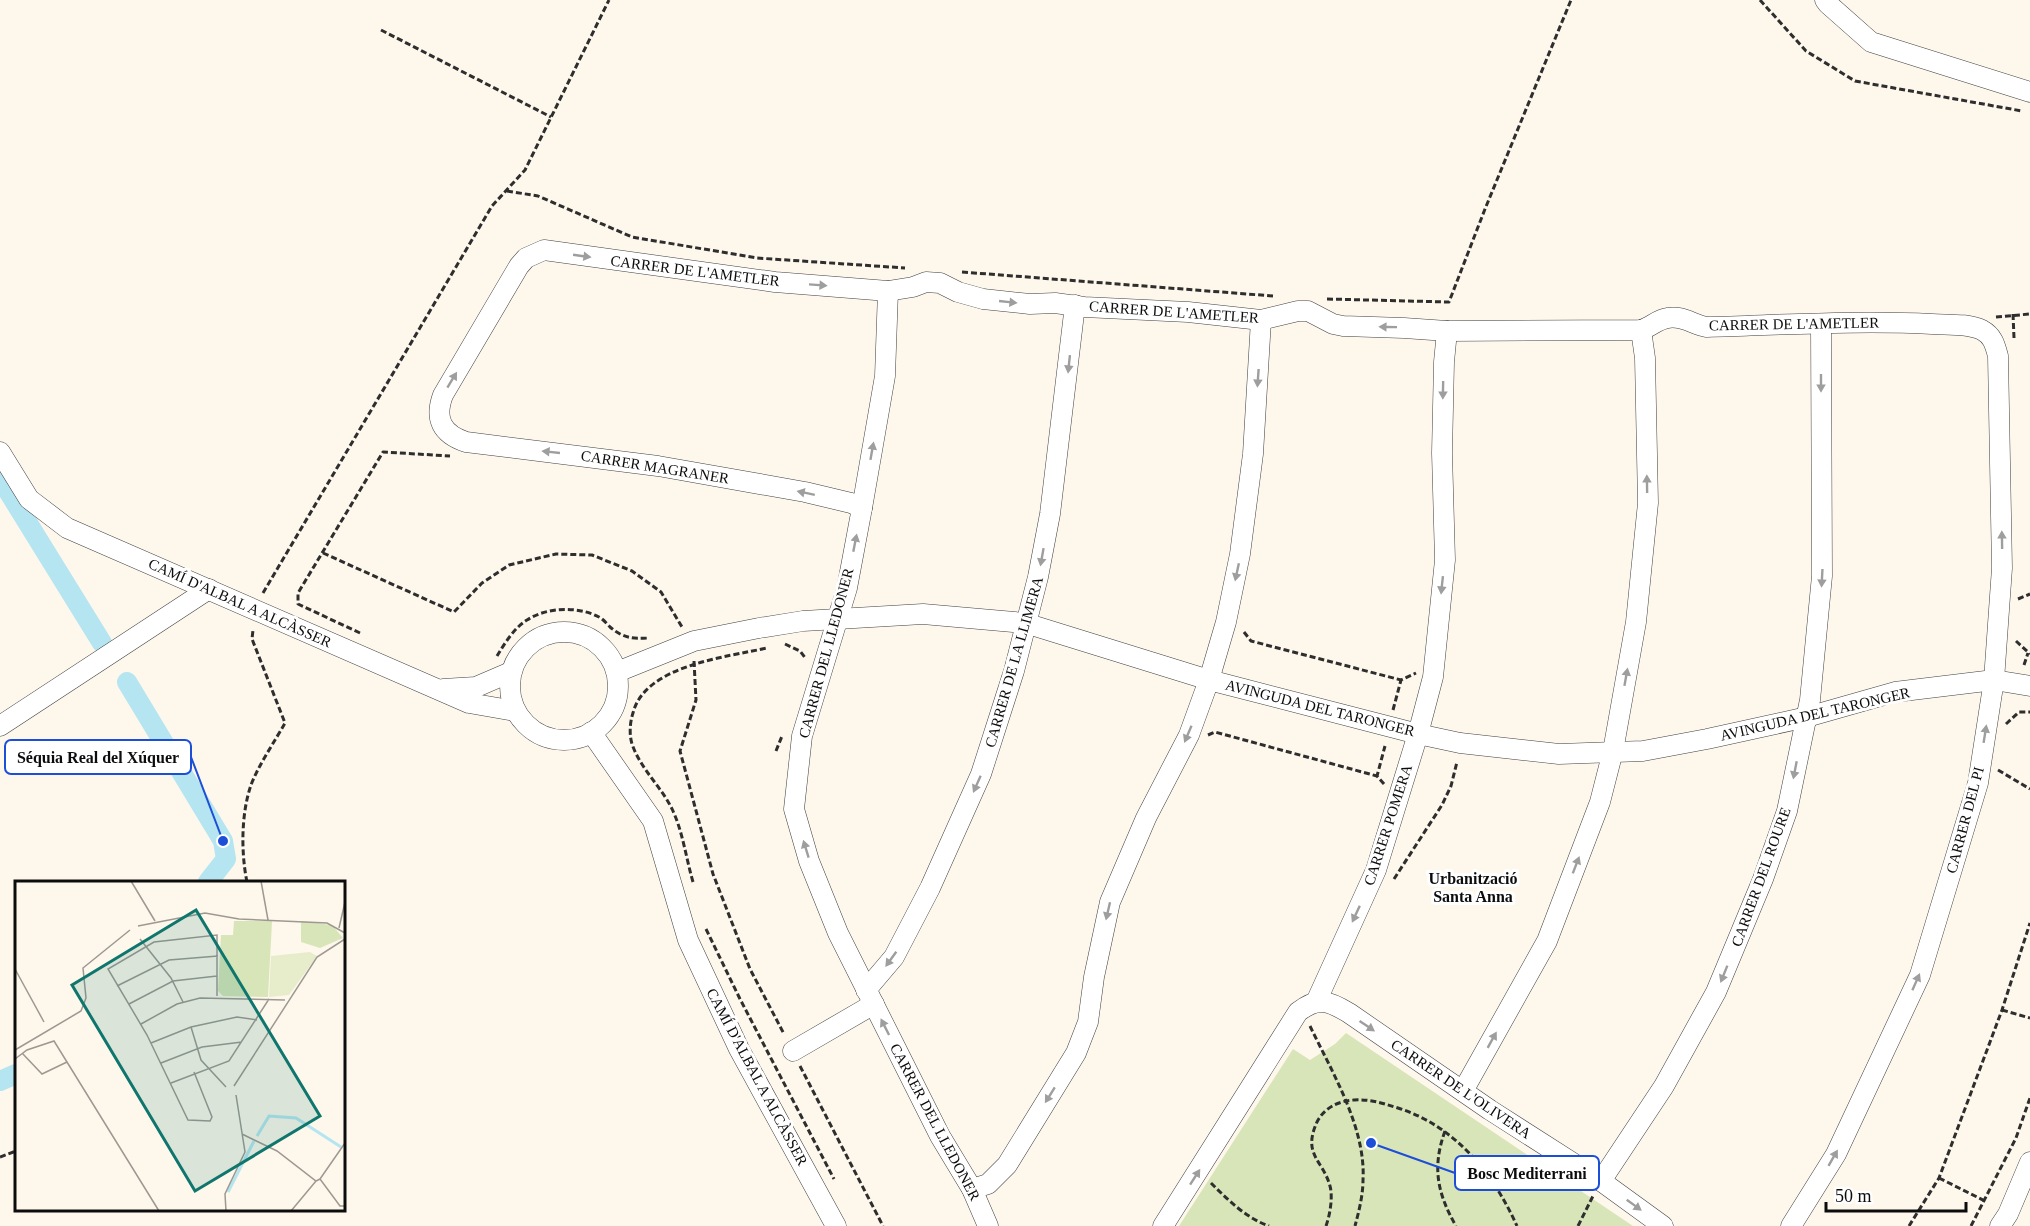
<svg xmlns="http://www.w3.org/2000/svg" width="2030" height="1226" viewBox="0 0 2030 1226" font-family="'Times New Roman',serif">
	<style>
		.green { fill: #d8e5b9 }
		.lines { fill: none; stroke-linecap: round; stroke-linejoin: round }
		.canal { stroke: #b5e5f1; stroke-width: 20 }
		.minor-casing { stroke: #3f3f3f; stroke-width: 21 }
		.path { stroke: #2e2e2e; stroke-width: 3; stroke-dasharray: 6 3; stroke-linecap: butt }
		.minor { stroke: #fff; stroke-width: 20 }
		.oneway { fill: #9e9e9e }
		.labels { text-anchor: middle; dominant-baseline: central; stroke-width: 6; stroke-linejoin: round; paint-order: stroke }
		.street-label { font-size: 15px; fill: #0c0c0c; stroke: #fff }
		.neighbourhood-label { font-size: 16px; font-weight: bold; fill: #0c0c0c; stroke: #fff }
		.inset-river { fill: none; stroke: #b5e5f1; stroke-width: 3 }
		.inset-road { fill: none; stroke: #9d9992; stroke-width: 1.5 }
		.view { fill: #0f766e; fill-opacity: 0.15; stroke: #0f766e; stroke-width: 3 }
		.inset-edge { fill: none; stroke: #0c0c0c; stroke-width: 3 }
		.leader { fill: none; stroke: #1d4ed8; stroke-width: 2 }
		.callout-dot { fill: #1d4ed8; stroke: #fff; stroke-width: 2 }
		.callout { fill: #fff; stroke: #1d4ed8; stroke-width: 2 }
		.callout-label { font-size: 16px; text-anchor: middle; font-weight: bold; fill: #0c0c0c }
	</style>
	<rect width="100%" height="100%" fill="#fef7ec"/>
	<polygon class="green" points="1346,1033 1633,1226 1179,1226 1293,1049 1310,1060 1335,1044"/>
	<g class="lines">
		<g class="canal">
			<polyline points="0,478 102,643"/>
			<polyline points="127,682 223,841 226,859 208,882"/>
			<polyline points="0,1081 16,1074"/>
		</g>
		<defs>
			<g id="minor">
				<polyline points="1825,0 1828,4 1871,42 2030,92"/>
				<polyline points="888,291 885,376 862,508 847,588 802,736 794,809 809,861 838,933 940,1136 972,1189 988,1226"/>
				<polyline points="0,452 29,499 67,528 469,703 515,711"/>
				<path d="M862 508 851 503 805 492 658 466 466 442C442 434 434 419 443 395L519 266 526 258 544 250 775 282 888 291 913 287 926 282 940 283 958 292 983 299 1030 304 1055 303 1084 307 1188 312 1261 320 1298 311H1308L1333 324 1343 326 1404 328 1447 331 1641 330C1651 327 1658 319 1668 318 1682 315 1694 325 1707 327 1782 325 1857 320 1932 324 1947 325 1968 323 1982 330 1993 336 1995 345 1998 356L2002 568 1994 680 1978 783 1920 975 1836 1154 1791 1226"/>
				<circle cx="564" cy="686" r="54"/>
				<polyline points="617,672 694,641 759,628 803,621 923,614 1025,623 1209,680 1418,734 1460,743 1559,754 1643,751 1707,739 1807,717 1895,692 1994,680 2030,686"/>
				<polyline points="443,689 476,687 511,672"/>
				<polyline points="0,726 209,589"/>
				<polyline points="591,732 653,821 688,940 739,1049 836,1226"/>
				<polyline points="866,990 894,957 930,888 981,774 1014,671 1038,577 1050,514 1075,305"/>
				<polyline points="1316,1002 1376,870 1418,734 1433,677 1445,560 1442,453 1444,362 1447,331"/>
				<polyline points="793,1051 874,1004"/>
				<polyline points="1463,1091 1547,941 1600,802 1613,751 1636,622 1648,503 1645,358 1641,330"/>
				<polyline points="1601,1181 1664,1086 1716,992 1763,879 1787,811 1810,700 1822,576 1821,324"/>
				<polyline points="972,1189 988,1184 1007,1165 1076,1053 1088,1022 1094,977 1110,902 1146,818 1189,735 1209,680 1226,622 1240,554 1253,454 1261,320"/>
				<path d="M1163 1226 1298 1012C1318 996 1329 1001 1349 1013L1490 1110 1601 1181 1663 1226"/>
				<polyline points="2000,1226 2008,1214 2030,1162"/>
			</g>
		</defs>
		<use href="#minor" class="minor-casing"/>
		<g class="path">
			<polyline points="1760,0 1806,51 1855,81 2022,111"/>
			<polyline points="381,30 551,117"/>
			<polyline points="507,191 538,196 632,237 757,258 905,268"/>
			<polyline points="962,272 1273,296"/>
			<polyline points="1327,299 1449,302 1485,209 1571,0"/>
			<polyline points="2013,314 2014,338"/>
			<polyline points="1996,317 2030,314"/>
			<polyline points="323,553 454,612 482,583 509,565 556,554 592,555 632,571 661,592 682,627"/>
			<polyline points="263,593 492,206 525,170 609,0"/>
			<polyline points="2018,599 2030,594"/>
			<polyline points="1244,632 1251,641 1401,680"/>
			<polyline points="360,633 298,604 298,593 383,452 450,456"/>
			<polyline points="2016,641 2030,654"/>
			<polyline points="785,644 800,651 806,659"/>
			<path d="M497 656C505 643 514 628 527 620 547 607 578 606 599 617 603 619 607 624 610 627 623 638 632 639 649 638"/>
			<polyline points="694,661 696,700 680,751 713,874 750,969 784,1034"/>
			<polyline points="2024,665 2028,653"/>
			<polyline points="1393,710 1401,680 1416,673"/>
			<polyline points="2006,724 2019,712 2030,712"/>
			<polyline points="1208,735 1215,732 1377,776"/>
			<polyline points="776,751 782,736"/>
			<polyline points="1998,770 2030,789"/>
			<polyline points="1384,784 1377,776 1385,746"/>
			<polyline points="1394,879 1442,805 1451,786 1457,762"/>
			<path d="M247 882C241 853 241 814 251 785 258 766 275 741 285 723L252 639 253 630"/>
			<path d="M693 882C686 858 683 833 673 811 662 787 641 770 632 744 629 734 630 722 633 713 645 665 727 657 767 648"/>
			<polyline points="706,929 740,999 834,1179"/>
			<polyline points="2002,1010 2030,1018"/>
			<path d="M1310 1026C1332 1072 1366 1128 1363 1180 1363 1195 1359 1211 1355 1226"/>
			<polyline points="800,1066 883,1226"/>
			<path d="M1445 1131C1432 1167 1437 1193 1456 1226"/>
			<polyline points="0,1157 16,1151"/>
			<polyline points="1939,1178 1985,1201"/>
			<path d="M1211 1183C1228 1200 1246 1218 1269 1226"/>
			<path d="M1326 1226C1330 1215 1333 1197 1330 1186 1323 1160 1302 1155 1317 1122 1324 1108 1338 1101 1354 1100 1370 1099 1382 1103 1398 1108 1455 1126 1493 1173 1517 1226"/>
			<polyline points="1578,1226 1593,1196"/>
			<polyline points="1909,1226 1939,1178 2002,1010 2030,923"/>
			<polyline points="1971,1226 2016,1138 2030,1098"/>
		</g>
		<use href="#minor" class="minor"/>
	</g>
	<defs><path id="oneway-solid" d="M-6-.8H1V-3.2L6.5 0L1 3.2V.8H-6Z" transform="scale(1.5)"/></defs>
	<g class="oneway">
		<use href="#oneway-solid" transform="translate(582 256) rotate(8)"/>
		<use href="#oneway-solid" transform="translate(818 285) rotate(4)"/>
		<use href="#oneway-solid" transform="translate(1008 302) rotate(6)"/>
		<use href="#oneway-solid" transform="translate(1388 327) rotate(-179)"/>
		<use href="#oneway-solid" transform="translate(1069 364) rotate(96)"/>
		<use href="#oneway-solid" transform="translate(1258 378) rotate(94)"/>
		<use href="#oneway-solid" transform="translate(452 380) rotate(-59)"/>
		<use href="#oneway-solid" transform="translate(1821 383) rotate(90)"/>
		<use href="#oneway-solid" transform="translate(1443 390) rotate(91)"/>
		<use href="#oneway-solid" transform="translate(872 451) rotate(-80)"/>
		<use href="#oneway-solid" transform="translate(551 452) rotate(-174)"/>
		<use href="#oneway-solid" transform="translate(1647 484) rotate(-91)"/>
		<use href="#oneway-solid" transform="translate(806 493) rotate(-168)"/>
		<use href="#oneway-solid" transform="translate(2002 540) rotate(-91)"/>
		<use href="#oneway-solid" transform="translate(855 543) rotate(-79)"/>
		<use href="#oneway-solid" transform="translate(1042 557) rotate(100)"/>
		<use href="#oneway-solid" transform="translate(1237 572) rotate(102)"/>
		<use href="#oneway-solid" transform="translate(1822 578) rotate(93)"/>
		<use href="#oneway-solid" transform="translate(1442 585) rotate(96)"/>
		<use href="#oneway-solid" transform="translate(1626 677) rotate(-80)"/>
		<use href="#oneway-solid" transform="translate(1188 734) rotate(113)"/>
		<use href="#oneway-solid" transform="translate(1985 734) rotate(-81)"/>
		<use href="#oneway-solid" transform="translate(1795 770) rotate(101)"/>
		<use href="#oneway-solid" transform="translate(977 784) rotate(114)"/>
		<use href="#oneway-solid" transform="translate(806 849) rotate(-107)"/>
		<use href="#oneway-solid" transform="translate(1576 865) rotate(-69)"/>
		<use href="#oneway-solid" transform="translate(1108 911) rotate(103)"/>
		<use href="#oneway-solid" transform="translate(1356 914) rotate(115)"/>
		<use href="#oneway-solid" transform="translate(891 959) rotate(126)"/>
		<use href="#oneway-solid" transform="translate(1724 974) rotate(112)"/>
		<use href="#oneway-solid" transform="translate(1916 982) rotate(-66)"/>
		<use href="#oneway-solid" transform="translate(1367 1026) rotate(34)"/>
		<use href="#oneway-solid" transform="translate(885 1027) rotate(-117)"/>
		<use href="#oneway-solid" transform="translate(1492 1040) rotate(-61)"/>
		<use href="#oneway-solid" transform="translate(1050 1095) rotate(122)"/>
		<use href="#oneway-solid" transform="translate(1833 1158) rotate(-60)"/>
		<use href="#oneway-solid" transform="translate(1195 1177) rotate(-57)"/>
		<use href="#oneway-solid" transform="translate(1634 1205) rotate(36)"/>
	</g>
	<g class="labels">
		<g class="street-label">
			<text transform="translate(695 271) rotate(7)">CARRER DE L'AMETLER</text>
			<text transform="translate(1174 312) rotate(4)">CARRER DE L'AMETLER</text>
			<text transform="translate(1794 324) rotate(-1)">CARRER DE L'AMETLER</text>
			<text transform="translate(655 467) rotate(9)">CARRER MAGRANER</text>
			<text transform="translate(240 603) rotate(24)">CAMÍ D'ALBAL A ALCÀSSER</text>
			<text transform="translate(826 653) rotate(-75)">CARRER DEL LLEDONER</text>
			<text transform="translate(1014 662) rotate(-74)">CARRER DE LA LLIMERA</text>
			<text transform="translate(1320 708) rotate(14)">AVINGUDA DEL TARONGER</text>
			<text transform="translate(1815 714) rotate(-13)">AVINGUDA DEL TARONGER</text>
			<text transform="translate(1965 820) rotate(-75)">CARRER DEL PI</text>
			<text transform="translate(1388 825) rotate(-72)">CARRER POMERA</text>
			<text transform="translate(1761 877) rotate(-70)">CARRER DEL ROURE</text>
			<text transform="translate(757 1077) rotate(62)">CAMÍ D'ALBAL A ALCÀSSER</text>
			<text transform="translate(1461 1089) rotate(34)">CARRER DE L'OLIVERA</text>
			<text transform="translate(935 1122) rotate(62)">CARRER DEL LLEDONER</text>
		</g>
		<g class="neighbourhood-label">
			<text x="1473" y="878">Urbanització<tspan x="1473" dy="18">Santa Anna</tspan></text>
		</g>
	</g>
	<g transform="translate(15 881)">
		<rect width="330" height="330" fill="#fef7ec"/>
		<path d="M219 40H257L253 116 208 115 203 110 206 54H218ZM286 40 317 44 328 57 305 67 286 61Z" fill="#d8e5b9"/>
		<path d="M295 71 302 75 274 114 254 116 256 75Z" fill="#e7edca"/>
		<path class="inset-river" d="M242 255 254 235 281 237 326 266M213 311 239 260"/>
		<path class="inset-road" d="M116 0 140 40M246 0 253 39M123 45 190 32 224 38 312 42 330 52M324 47 330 21M125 58 156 97 168 121M0 88 29 141M102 105 154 79 203 75M114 123 158 100 202 95M126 143 162 123 185 117 270 119M176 146 186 179 211 206M136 162 176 146 222 136 242 139M0 169 66 130 71 117 68 87 115 49M7 172 27 193 52 181M0 178 12 169 39 160 144 330M146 182 187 166 227 161M179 191 197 236 195 240 173 239 132 154 93 88 139 61 202 54V115M156 202 214 180 254 118M219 205 302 76 330 58M227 253 262 270 301 300 305 298 325 325H330M305 298 330 262M211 330 210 313 230 271 221 214M276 330 301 300"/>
		<path class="view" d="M181 29 305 235 180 310 57 104Z"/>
		<rect width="330" height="330" class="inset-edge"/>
	</g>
	<path class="leader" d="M223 841L191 757M1371 1143L1455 1173"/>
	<g class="callout-dot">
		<circle cx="223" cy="841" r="6"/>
		<circle cx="1371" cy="1143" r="6"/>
	</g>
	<g class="callout">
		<rect x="5" y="740" width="186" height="34" rx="6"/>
		<rect x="1455" y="1156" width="144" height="34" rx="6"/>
	</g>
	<g class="callout-label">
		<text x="98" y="763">Séquia Real del Xúquer</text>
		<text x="1527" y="1179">Bosc Mediterrani</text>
	</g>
	<path d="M1826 1202v9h140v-9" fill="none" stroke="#0c0c0c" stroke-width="3"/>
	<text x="1835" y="1202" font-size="18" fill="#0c0c0c" stroke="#ffffff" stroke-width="4.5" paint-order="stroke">50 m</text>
</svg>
